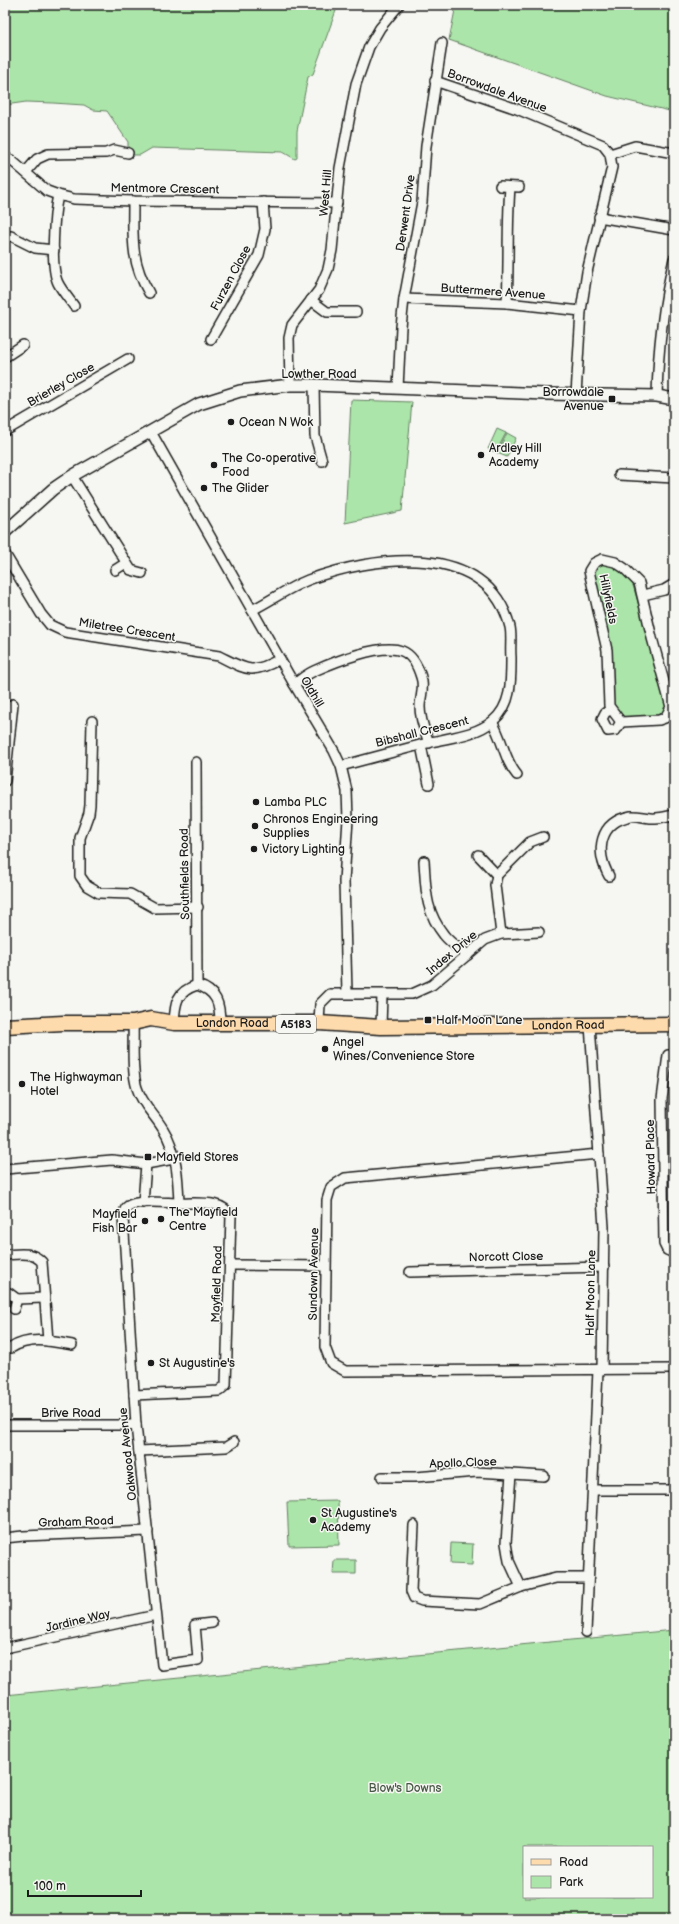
<svg xmlns="http://www.w3.org/2000/svg" width="679" height="1924" viewBox="0 0 679 1924" font-family="'Balsamiq Sans',sans-serif">
	<style>
		.green { fill: #ace5a9; stroke: #648062; fill-rule: evenodd }
		.lines { fill: none; stroke-linecap: round; stroke-linejoin: round }
		.minor-casing { stroke: #1c1c1c; stroke-width: 12 }
		.tertiary-casing { stroke: #1c1c1c; stroke-width: 14 }
		.primary-casing { stroke: #1c1c1c; stroke-width: 17 }
		.minor { stroke: #f6f6f2; stroke-width: 9 }
		.tertiary { stroke: #f6f6f2; stroke-width: 11 }
		.primary { stroke: #fedbac; stroke-width: 14 }
		.poi-dot { fill: #1c1c1c; stroke: #f6f6f2; stroke-width: 1.5 }
		.labels { text-anchor: middle; dominant-baseline: central; stroke-width: 3; stroke-linejoin: round; paint-order: stroke }
		.shield { fill: #f6f6f2; stroke: #5d5d5c; stroke-width: 1 }
		.shield-label { font-size: 11px; font-weight: bold; fill: #1c1c1c }
		.street-label { font-size: 12px; fill: #1c1c1c; stroke: #f6f6f2 }
		.poi-label { font-size: 12px; fill: #1c1c1c; stroke: #f6f6f2; text-anchor: start }
		.park-label { font-size: 12px; fill: #475846; stroke: #f6f6f2 }
	</style>
	<rect width="100%" height="100%" fill="#f6f6f2"/>
	<filter id="ink" filterUnits="userSpaceOnUse"><feTurbulence type="fractalNoise" baseFrequency=".025" numOctaves="2"/><feDisplacementMap in="SourceGraphic" scale="8" xChannelSelector="R" yChannelSelector="G"/><feConvolveMatrix kernelMatrix="1 2 1 2 8 2 1 2 1" color-interpolation-filters="sRGB"/></filter>
	<g filter="url(#ink)">
		<g class="green">
			<polygon points="5,5 338,5 313,74 308,77 297,131 297,158 295,159 283,152 152,148 140,155 132,155 132,151 128,148 128,142 107,111 93,110 84,105 53,103 26,102 5,105"/>
			<polygon points="456,5 674,5 674,112 607,96 449,40"/>
			<polygon points="351,400 412,402 402,511 345,523"/>
			<polygon points="497,429 506,433 496,452 488,449"/>
			<polygon points="507,433 516,438 507,457 497,453"/>
			<polygon points="605,563 616,567 632,582 668,704 665,713 659,717 621,717 613,706 593,573 597,566"/>
			<polygon points="338,1501 339,1545 289,1546 287,1502"/>
			<polygon points="451,1543 473,1544 472,1565 450,1564"/>
			<polygon points="334,1560 356,1560 356,1574 333,1574"/>
			<path d="M674 1630V1919H5V1695ZM524 1847H652V1897H524Z"/>
		</g>
		<g class="lines">
			<defs>
				<g id="minor">
					<polyline points="435,81 517,109 603,145 610,154 612,167 587,272 581,311 576,395"/>
					<polyline points="610,154 635,146 674,153"/>
					<polyline points="5,158 11,160 47,191 58,195 74,199 133,201 337,203"/>
					<polyline points="26,172 37,159 48,154 106,153 114,150 128,153"/>
					<polyline points="500,186 519,187"/>
					<path d="M58 195C54 213 50 267 58 283 62 291 69 299 74 306"/>
					<path d="M133 201C133 237 130 260 149 293"/>
					<polyline points="599,217 674,230"/>
					<polyline points="11,236 35,248 54,250"/>
					<polyline points="404,299 507,303 581,311"/>
					<polyline points="311,300 327,312 356,312"/>
					<path d="M507 303C509 265 507 226 510 187"/>
					<polyline points="211,339 259,255 265,229 263,202"/>
					<polyline points="5,357 23,345"/>
					<polyline points="290,385 289,338 292,325 319,290 328,269 332,250 340,168 356,84 369,47 380,28 399,5"/>
					<polyline points="314,385 315,436 322,461"/>
					<polyline points="398,388 401,327 404,299 422,202 426,146 442,43"/>
					<path d="M657 396C658 349 663 305 674 259"/>
					<polyline points="5,431 128,359"/>
					<polyline points="151,432 294,684 334,751 341,766 347,791 348,819 344,881 347,993"/>
					<polyline points="619,475 674,478"/>
					<polyline points="72,476 131,570 142,573"/>
					<path d="M5 554 41 614 50 625 65 632 219 656C247 670 251 675 280 659"/>
					<polygon points="602,559 615,562 624,568 639,583 652,638 671,707 665,718 659,720 621,722 609,706 607,650 589,571 594,563"/>
					<polyline points="115,570 126,563"/>
					<polyline points="643,595 664,590 674,584"/>
					<path d="M252 610C270 601 288 588 308 580 371 556 488 539 510 627 512 636 510 647 511 657 511 680 512 705 493 721 476 735 452 737 431 742 401 750 371 758 341 766"/>
					<path d="M294 684C300 680 307 674 314 671 334 662 381 643 402 651 412 655 418 667 421 677 425 688 420 697 420 707 420 720 425 731 429 743"/>
					<polyline points="610,710 605,713 602,719 608,731 616,730 621,722"/>
					<polyline points="92,721 90,805 89,813 80,838 80,876 87,886 99,893 130,894 155,908 198,907"/>
					<path d="M492 722C503 739 504 760 517 775"/>
					<polyline points="421,745 429,784"/>
					<polyline points="196,762 197,985"/>
					<polyline points="5,781 13,704"/>
					<polyline points="478,855 497,875"/>
					<path d="M424 861C426 890 425 911 444 935 450 943 460 949 468 955"/>
					<path d="M609 876C595 851 599 822 631 816 639 815 648 819 656 818 662 818 668 816 674 815"/>
					<polyline points="501,934 495,885 497,875 530,842 543,837"/>
					<path d="M133 1023C134 1042 131 1070 137 1088 142 1104 154 1114 163 1129 177 1151 178 1178 179 1203 197 1204 221 1199 231 1216L226 1385 219 1391 134 1395"/>
					<path d="M174 1023C175 1003 176 992 197 985 217 991 220 1004 220 1023"/>
					<polyline points="319,1023 320,1004 330,994 412,994 432,985 485,940 501,934 539,932"/>
					<polyline points="590,1025 604,1227 602,1370"/>
					<polyline points="381,1027 382,995"/>
					<polyline points="668,1055 662,1099 664,1244 667,1250 674,1253"/>
					<polyline points="599,1154 345,1178 331,1187 327,1200 325,1347 331,1363 345,1371 674,1369"/>
					<polyline points="5,1169 112,1160 146,1164 174,1159"/>
					<polyline points="143,1203 146,1164"/>
					<path d="M179 1203C167 1203 138 1199 128 1206 124 1208 124 1213 123 1217L136 1425 162 1665 198 1660 195 1625 212 1623"/>
					<path d="M5 1255C19 1254 32 1251 42 1262L48 1341"/>
					<polyline points="230,1265 325,1266"/>
					<polyline points="410,1272 604,1267"/>
					<polyline points="9,1293 17,1299 14,1309"/>
					<polyline points="17,1299 43,1298"/>
					<path d="M11 1348C29 1336 51 1341 72 1345"/>
					<polyline points="5,1425 136,1425"/>
					<polyline points="139,1451 226,1447 234,1442"/>
					<polyline points="511,1474 506,1543 509,1561 521,1587"/>
					<polyline points="382,1477 415,1477 477,1472 544,1476"/>
					<polyline points="593,1490 674,1490"/>
					<polyline points="414,1525 411,1591 414,1598 422,1601 480,1604 521,1587 556,1578 588,1578"/>
					<polyline points="5,1538 23,1536 148,1531"/>
					<polyline points="586,1632 598,1370"/>
					<polyline points="5,1648 156,1615"/>
				</g>
				<polyline id="tertiary" points="5,532 53,489 72,476 199,404 240,391 290,385 314,385 545,394 657,396 674,399"/>
				<g id="primary">
					<path id="s1" d="M5 1026 63 1023H133L151 1019 174 1023H319L381 1027 674 1024"/>
				</g>
			</defs>
			<use href="#minor" class="minor-casing"/>
			<use href="#tertiary" class="tertiary-casing"/>
			<use href="#primary" class="primary-casing"/>
			<use href="#minor" class="minor"/>
			<use href="#tertiary" class="tertiary"/>
			<use href="#primary" class="primary"/>
		</g>
	</g>
	<g class="poi-dot">
		<rect x="608" y="395" width="8" height="8" rx="2"/>
		<circle cx="231" cy="422" r="4"/>
		<circle cx="481" cy="455" r="4"/>
		<circle cx="214" cy="465" r="4"/>
		<circle cx="204" cy="488" r="4"/>
		<circle cx="256" cy="802" r="4"/>
		<circle cx="255" cy="826" r="4"/>
		<circle cx="254" cy="849" r="4"/>
		<rect x="424" y="1016" width="8" height="8" rx="2"/>
		<circle cx="325" cy="1049" r="4"/>
		<circle cx="22" cy="1084" r="4"/>
		<rect x="144" y="1153" width="8" height="8" rx="2"/>
		<circle cx="161" cy="1219" r="4"/>
		<circle cx="145" cy="1221" r="4"/>
		<circle cx="151" cy="1363" r="4"/>
		<circle cx="313" cy="1520" r="4"/>
	</g>
	<g class="labels">
		<rect class="shield" x="276" y="1015" width="40" height="18" rx="3"/>
		<g class="shield-label">
			<text x="296" y="1024">A5183</text>
		</g>
		<g class="street-label">
			<text transform="translate(497 91) rotate(20)">Borrowdale Avenue</text>
			<text transform="translate(165 189) rotate(1)">Mentmore Crescent</text>
			<text transform="translate(326 193) rotate(-85)">West Hill</text>
			<text transform="translate(406 213) rotate(-82)">Derwent Drive</text>
			<text transform="translate(231 278) rotate(-62)">Furzen Close</text>
			<text transform="translate(493 292) rotate(4)">Buttermere Avenue</text>
			<text x="319" y="374">Lowther Road</text>
			<text transform="translate(61 385) rotate(-30)">Brierley Close</text>
			<text transform="translate(608 599) rotate(78)">Hillyfields</text>
			<text transform="translate(127 630) rotate(9)">Miletree Crescent</text>
			<text transform="translate(312 692) rotate(59)">Oldhill</text>
			<text transform="translate(422 732) rotate(-14)">Bibshall Crescent</text>
			<text transform="translate(185 874) rotate(-91)">Southfields Road</text>
			<text transform="translate(452 953) rotate(-40)">Index Drive</text>
			<text stroke="none"><textPath href="#s1" startOffset="228">London Road</textPath></text>
			<text stroke="none"><textPath href="#s1" startOffset="564">London Road</textPath></text>
			<text transform="translate(651 1157) rotate(-91)">Howard Place</text>
			<text transform="translate(506 1257) rotate(-1)">Norcott Close</text>
			<text transform="translate(314 1274) rotate(-89)">Sundown Avenue</text>
			<text transform="translate(217 1284) rotate(-88)">Mayfield Road</text>
			<text transform="translate(591 1293) rotate(-89)">Half Moon Lane</text>
			<text x="71" y="1413">Brive Road</text>
			<text transform="translate(128 1454) rotate(-96)">Oakwood Avenue</text>
			<text transform="translate(463 1463) rotate(-2)">Apollo Close</text>
			<text transform="translate(76 1522) rotate(-2)">Graham Road</text>
			<text transform="translate(78 1621) rotate(-13)">Jardine Way</text>
		</g>
		<g class="poi-label">
			<text x="604" y="392" text-anchor="end">Borrowdale<tspan x="604" dy="14">Avenue</tspan></text>
			<text x="239" y="422">Ocean N Wok</text>
			<text x="489" y="448">Ardley Hill<tspan x="489" dy="14">Academy</tspan></text>
			<text x="222" y="458">The Co-operative<tspan x="222" dy="14">Food</tspan></text>
			<text x="212" y="488">The Glider</text>
			<text x="264" y="802">Lamba PLC</text>
			<text x="263" y="819">Chronos Engineering<tspan x="263" dy="14">Supplies</tspan></text>
			<text x="262" y="849">Victory Lighting</text>
			<text x="436" y="1020">Half Moon Lane</text>
			<text x="333" y="1042">Angel<tspan x="333" dy="14">Wines/Convenience Store</tspan></text>
			<text x="30" y="1077">The Highwayman<tspan x="30" dy="14">Hotel</tspan></text>
			<text x="156" y="1157">Mayfield Stores</text>
			<text x="169" y="1212">The Mayfield<tspan x="169" dy="14">Centre</tspan></text>
			<text x="137" y="1214" text-anchor="end">Mayfield<tspan x="137" dy="14">Fish Bar</tspan></text>
			<text x="159" y="1363">St Augustine's</text>
			<text x="321" y="1513">St Augustine's<tspan x="321" dy="14">Academy</tspan></text>
		</g>
		<g class="park-label">
			<text x="405" y="1788">Blow's Downs</text>
		</g>
	</g>
	<rect width="679" height="1924" fill="none" stroke="#f6f6f2" stroke-width="20"/>
	<rect x="10" y="10" width="659" height="1904" fill="none" stroke="#1c1c1c" stroke-width="1.5" filter="url(#ink)"/>
	<rect x="523" y="1846" width="130" height="52" fill="#f6f6f2" stroke="#9f9f9c"/>
	<rect x="531" y="1859" width="20" height="6" fill="#fedbac" stroke="#9f9f9c"/>
	<text x="559" y="1866" font-size="12" fill="#1c1c1c">Road</text>
	<rect x="531" y="1876" width="20" height="12" fill="#ace5a9" stroke="#9f9f9c"/>
	<text x="559" y="1886" font-size="12" fill="#1c1c1c">Park</text>
	<path d="M28 1890v6h113v-6" fill="none" stroke="#1c1c1c" stroke-width="2"/>
	<text x="34" y="1890" font-size="12" fill="#1c1c1c" stroke="#f6f6f2" stroke-width="3" paint-order="stroke">100 m</text>
</svg>
